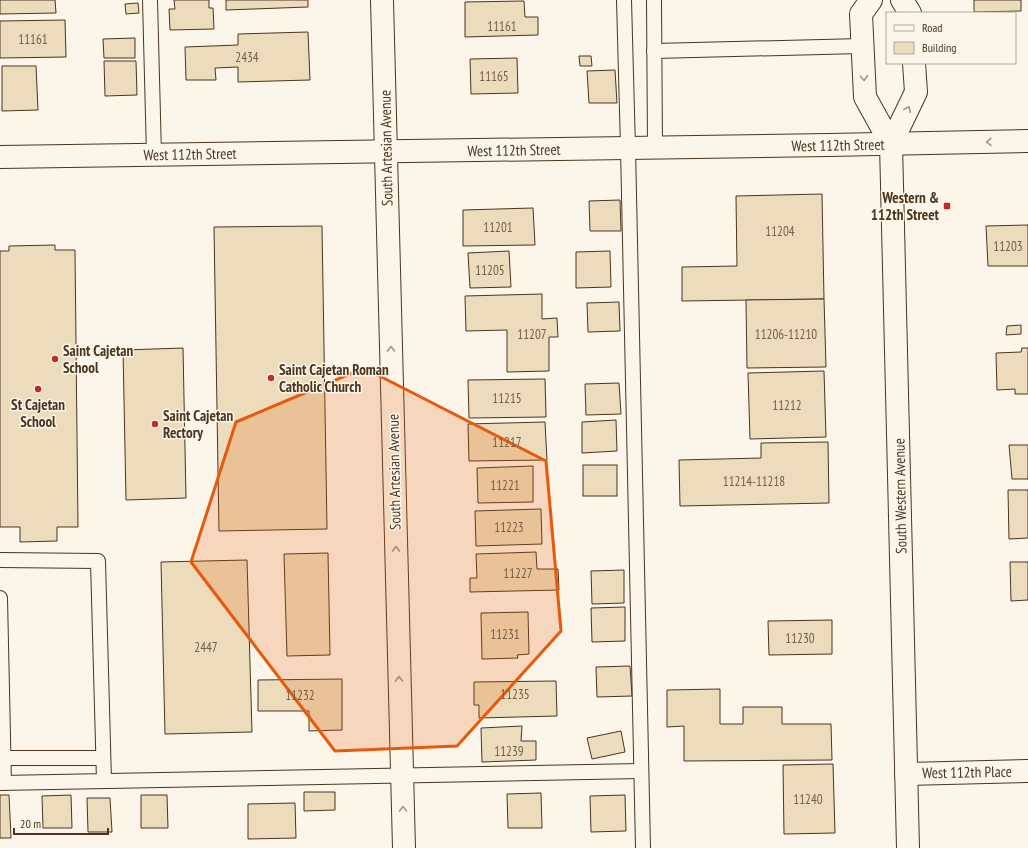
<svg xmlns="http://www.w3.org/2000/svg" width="1028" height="848" viewBox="0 0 1028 848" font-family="'PT Sans Narrow',sans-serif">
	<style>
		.building { fill: #ecdcbc; stroke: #4a3520 }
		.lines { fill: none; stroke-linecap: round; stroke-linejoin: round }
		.service-casing { stroke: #4a3520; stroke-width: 16 }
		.minor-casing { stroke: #4a3520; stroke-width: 24 }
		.secondary-casing { stroke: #4a3520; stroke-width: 24 }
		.service { stroke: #fbf6e9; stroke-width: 14 }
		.minor { stroke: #fbf6e9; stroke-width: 22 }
		.secondary { stroke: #fbf6e9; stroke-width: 22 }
		.oneway { stroke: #a29684 }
		.marked { fill: #e8590c; fill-opacity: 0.2; stroke: #e8590c; stroke-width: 3; stroke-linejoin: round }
		.poi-dot { fill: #c62828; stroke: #fbf6e9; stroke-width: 1.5 }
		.labels { text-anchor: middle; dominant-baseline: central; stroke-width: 3; stroke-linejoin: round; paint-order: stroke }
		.number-label { font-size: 13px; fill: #725f47 }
		.street-label { font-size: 15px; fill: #4a3520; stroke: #fbf6e9 }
		.poi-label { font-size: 15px; font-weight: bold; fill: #4a3520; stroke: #fbf6e9; text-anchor: start }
	</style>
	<rect width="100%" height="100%" fill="#fbf6e9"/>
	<g class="building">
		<polygon points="0,0 55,0 56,13 0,14"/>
		<polygon points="174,0 209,0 209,8 213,8 214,29 170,30 169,9 175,9"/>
		<polygon points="226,0 308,0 308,7 226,10"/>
		<polygon points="974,0 1021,0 1021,11 974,12"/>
		<polygon points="524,1 525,17 538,17 538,35 465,37 465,2"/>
		<polygon points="138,3 139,13 126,14 125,4"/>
		<polygon points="65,20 66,57 0,58 0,21"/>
		<polygon points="308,32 310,80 238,82 238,67 215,68 216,80 186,80 185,47 238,45 238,34"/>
		<polygon points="135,38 135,58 104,58 103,39"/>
		<polygon points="579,56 591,56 592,66 580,66"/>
		<polygon points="517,58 518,93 471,94 470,59"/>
		<polygon points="104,61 136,61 137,95 105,96"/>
		<polygon points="2,66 36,66 38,110 2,111"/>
		<polygon points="615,70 617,103 589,103 587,71"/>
		<polygon points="822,194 824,299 682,301 682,267 737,266 736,196"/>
		<polygon points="620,200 621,231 590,231 589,201"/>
		<polygon points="533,208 535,245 463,246 463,210"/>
		<polygon points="1028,225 1028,266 988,266 986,226"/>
		<polygon points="322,226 327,529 219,531 214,227"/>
		<polygon points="55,245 55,250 75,250 78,527 57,527 57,541 20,542 20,527 0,527 0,251 9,251 9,246"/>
		<polygon points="509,251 511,287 470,288 468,253"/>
		<polygon points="610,251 611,287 576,288 576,252"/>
		<polygon points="542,294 542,319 557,318 558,337 549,337 549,371 507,372 507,330 466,331 465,296"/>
		<polygon points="824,299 826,367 747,368 746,300"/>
		<polygon points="619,302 620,331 588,332 587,303"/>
		<polygon points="1021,325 1021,334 1006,335 1007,326"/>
		<polygon points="183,348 186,498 126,500 123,350"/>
		<polygon points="1022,348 1028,348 1028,394 1015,394 1015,389 997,390 996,353 1021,352"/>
		<polygon points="824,371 826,437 750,439 748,373"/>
		<polygon points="545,379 546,417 469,418 468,380"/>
		<polygon points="619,383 621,414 586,415 585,384"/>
		<polygon points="616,420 617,451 582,453 582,422"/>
		<polygon points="545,422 547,460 469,461 468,424"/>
		<polygon points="828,442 829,503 680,506 679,460 761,458 761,443"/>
		<polygon points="1009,445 1028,445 1028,479 1012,479"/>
		<rect x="583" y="465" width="34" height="31"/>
		<polygon points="533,466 533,502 478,503 477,468"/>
		<polygon points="1008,490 1028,490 1028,538 1009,539"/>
		<polygon points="541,509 542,544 476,546 475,511"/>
		<polygon points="536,552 537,569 558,569 559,590 470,592 470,578 477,578 476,554"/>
		<polygon points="328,553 330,655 287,656 284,554"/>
		<polygon points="247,560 252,732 165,734 161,562"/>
		<polygon points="1010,562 1028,562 1028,600 1011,601"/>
		<polygon points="624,570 624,603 592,604 591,571"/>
		<polygon points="625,607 625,641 592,642 591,608"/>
		<polygon points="528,612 529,654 517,655 518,658 482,659 481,613"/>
		<polygon points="832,620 832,654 769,655 768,621"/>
		<polygon points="630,666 632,696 597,697 596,667"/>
		<polygon points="342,679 342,730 309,731 309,711 258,711 258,680"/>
		<polygon points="556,681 557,716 479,718 479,705 474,705 474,682"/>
		<polygon points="720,689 720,724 743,724 743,707 782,707 782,724 831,724 832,760 684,761 684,726 667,727 667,690"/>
		<polygon points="522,726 521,741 536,741 536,760 482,762 481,728"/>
		<polygon points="621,731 625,752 592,759 587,738"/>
		<polygon points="833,764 835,833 784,834 783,765"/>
		<polygon points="304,792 335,792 335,810 304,811"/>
		<polygon points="541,793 542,828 508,828 507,794"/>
		<polygon points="0,795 9,795 11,838 0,838"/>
		<polygon points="71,795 72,828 43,828 42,796"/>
		<polygon points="141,795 167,795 168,828 141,828"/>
		<polygon points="625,795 626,831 591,832 590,796"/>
		<polygon points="87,798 110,798 112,832 88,832"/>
		<polygon points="295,803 296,838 248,839 248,804"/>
	</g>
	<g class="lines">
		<defs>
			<g id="service">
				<polyline points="150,0 154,155"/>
				<polyline points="624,0 628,148 643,848"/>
				<polyline points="654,0 655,147"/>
				<polyline points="654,51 862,46"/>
				<polyline points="0,560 98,561 104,781"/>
				<polyline points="0,598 4,783"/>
				<polyline points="3,758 103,758"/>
				<polyline points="0,783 641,771"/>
			</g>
			<g id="minor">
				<polyline points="382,0 404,848"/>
				<polyline points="0,157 828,145 1028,141"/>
				<polyline points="906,774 1028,771"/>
			</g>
			<g id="secondary">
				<polyline points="871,0 861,14 865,97 891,144"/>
				<polyline points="902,0 910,13"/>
				<polyline points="908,848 891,144 916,92 914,63"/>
			</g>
		</defs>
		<use href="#service" class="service-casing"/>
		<use href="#minor" class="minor-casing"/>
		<use href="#secondary" class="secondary-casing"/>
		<use href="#service" class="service"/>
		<use href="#minor" class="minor"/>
		<use href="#secondary" class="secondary"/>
	</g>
	<defs><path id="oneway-chevron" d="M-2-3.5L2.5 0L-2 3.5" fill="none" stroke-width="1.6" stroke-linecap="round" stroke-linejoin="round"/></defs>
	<g class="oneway">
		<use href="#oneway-chevron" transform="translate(864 78) rotate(86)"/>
		<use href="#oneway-chevron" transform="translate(908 109) rotate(-65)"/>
		<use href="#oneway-chevron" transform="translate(989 142) rotate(179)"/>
		<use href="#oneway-chevron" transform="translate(391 349) rotate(-91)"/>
		<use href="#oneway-chevron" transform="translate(396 549) rotate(-91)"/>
		<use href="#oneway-chevron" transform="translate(399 679) rotate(-91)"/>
		<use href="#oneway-chevron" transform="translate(403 809) rotate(-91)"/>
	</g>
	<path class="marked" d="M364 368 546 461 561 631 457 746 335 751 191 562 236 422Z"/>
	<g class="poi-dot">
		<rect x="943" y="202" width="8" height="8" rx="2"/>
		<circle cx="55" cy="359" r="4"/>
		<circle cx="271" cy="378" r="4"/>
		<circle cx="38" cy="389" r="4"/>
		<circle cx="155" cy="424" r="4"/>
	</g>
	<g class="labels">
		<g class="number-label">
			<text x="502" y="26">11161</text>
			<text x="33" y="39">11161</text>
			<text x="247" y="57">2434</text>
			<text x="494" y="76">11165</text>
			<text x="498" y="227">11201</text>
			<text x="780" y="231">11204</text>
			<text x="1008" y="246">11203</text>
			<text x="490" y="270">11205</text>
			<text x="532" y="334">11207</text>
			<text x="786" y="334">11206-11210</text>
			<text x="507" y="398">11215</text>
			<text x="787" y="405">11212</text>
			<text x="507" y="442">11217</text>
			<text x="754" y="481">11214-11218</text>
			<text x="505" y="485">11221</text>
			<text x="509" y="527">11223</text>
			<text x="518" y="573">11227</text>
			<text x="505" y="634">11231</text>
			<text x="800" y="638">11230</text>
			<text x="206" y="647">2447</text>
			<text x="515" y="694">11235</text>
			<text x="300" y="695">11232</text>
			<text x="509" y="751">11239</text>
			<text x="808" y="799">11240</text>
		</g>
		<g class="street-label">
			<text transform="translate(838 145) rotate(-1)">West 112th Street</text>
			<text transform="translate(386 148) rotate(-91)">South Artesian Avenue</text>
			<text transform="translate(514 150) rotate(-1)">West 112th Street</text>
			<text transform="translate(190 154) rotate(-1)">West 112th Street</text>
			<text transform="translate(394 472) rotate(-91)">South Artesian Avenue</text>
			<text transform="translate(900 496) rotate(-91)">South Western Avenue</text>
			<text transform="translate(967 772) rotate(-1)">West 112th Place</text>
		</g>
		<g class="poi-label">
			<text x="939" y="197" text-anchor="end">Western &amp;<tspan x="939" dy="17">112th Street</tspan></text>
			<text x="63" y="350">Saint Cajetan<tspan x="63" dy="17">School</tspan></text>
			<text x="279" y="369">Saint Cajetan Roman<tspan x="279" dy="17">Catholic Church</tspan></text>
			<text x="38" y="404" text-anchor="middle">St Cajetan<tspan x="38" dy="17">School</tspan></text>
			<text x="163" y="415">Saint Cajetan<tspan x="163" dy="17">Rectory</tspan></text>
		</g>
	</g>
	<rect x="886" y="12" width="130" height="52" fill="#fbf6e9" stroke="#b4a999"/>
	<rect x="894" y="25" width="20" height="6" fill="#fbf6e9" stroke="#b4a999"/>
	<text x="922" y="32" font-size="12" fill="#4a3520">Road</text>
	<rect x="894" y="42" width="20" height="12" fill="#ecdcbc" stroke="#b4a999"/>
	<text x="922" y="52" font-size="12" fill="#4a3520">Building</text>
	<path d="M14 828v6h94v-6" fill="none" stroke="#4a3520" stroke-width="2"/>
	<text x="20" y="828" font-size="12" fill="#4a3520" stroke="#fbf6e9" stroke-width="3" paint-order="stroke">20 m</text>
</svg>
